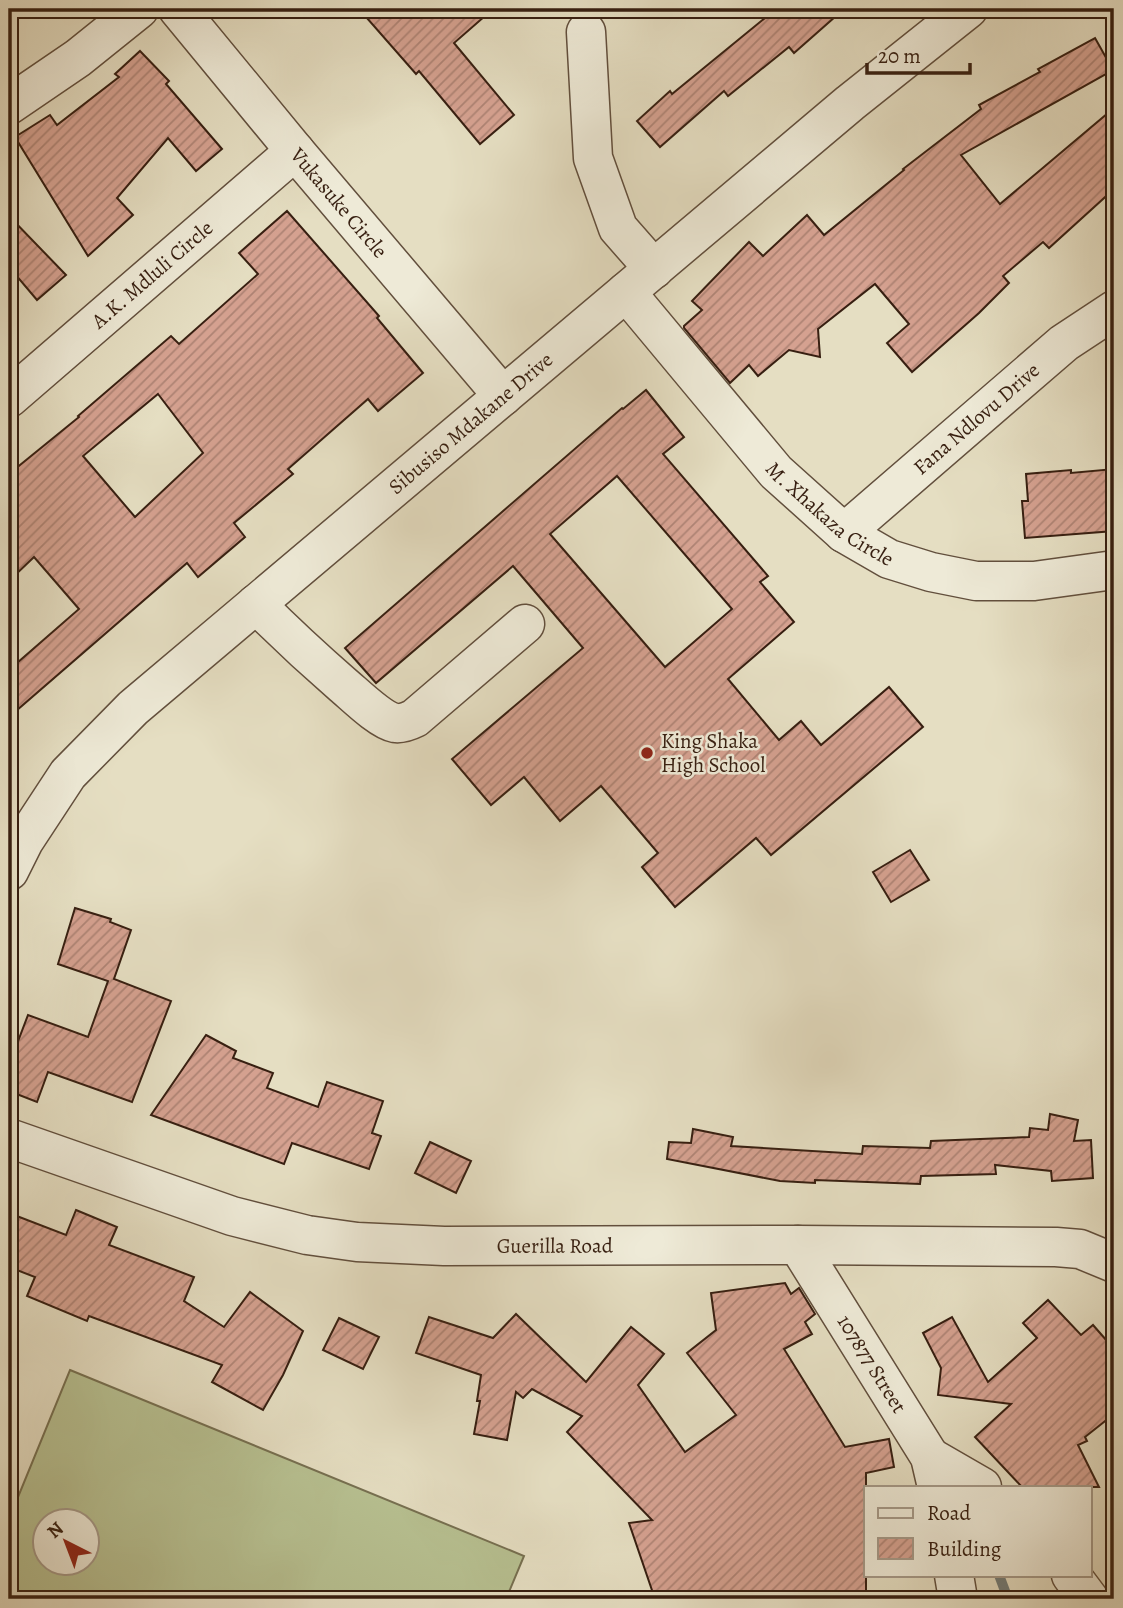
<svg xmlns="http://www.w3.org/2000/svg" width="1123" height="1608" viewBox="0 0 1123 1608" font-family="Alegreya,serif">
	<style>
		.grass { fill: #b7c091; stroke: #777051; stroke-width: 2; fill-rule: evenodd }
		.lines { fill: none; stroke-linecap: round; stroke-linejoin: round }
		.stream { stroke: #727c78; stroke-width: 10 }
		.building { fill: url(#building-hatch); stroke: #371f11; stroke-width: 2; fill-rule: evenodd }
		.minor-casing { stroke: #624f3d; stroke-width: 41 }
		.minor { stroke: #eeead7; stroke-width: 38 }
		.poi-dot { fill: #8f2418; stroke: #eeead7; stroke-width: 2.5 }
		.labels { text-anchor: middle; dominant-baseline: central; stroke-width: 5; stroke-linejoin: round; paint-order: stroke }
		.street-label { font-size: 21px; fill: #371f11; stroke: #eeead7 }
		.poi-label { font-size: 21px; fill: #371f11; stroke: #eeead7; text-anchor: start }
	</style>
	<defs>
		<pattern id="building-hatch" width="6" height="6" patternUnits="userSpaceOnUse" patternTransform="scale(1.75)"><rect width="6" height="6" fill="#d5a190"/><path d="M-1 1l2-2M0 6l6-6M5 7l2-2" fill="none" stroke="#ae8374"/></pattern>
	</defs>
	<rect width="100%" height="100%" fill="#e5dec2"/>
	<filter id="stains"><feTurbulence type="fractalNoise" baseFrequency=".00286" numOctaves="4"/><feColorMatrix values="0 0 0 0 .2 0 0 0 0 .09 0 0 0 0 .02 0 0 0 .5 -.17"/></filter>
	<radialGradient id="worn" r=".72"><stop offset=".6" stop-color="#630" stop-opacity="0"/><stop offset="1" stop-color="#630" stop-opacity=".3"/></radialGradient>
	<path class="grass" d="M70 1370 524 1556 506 1599H9V1519ZM46 1520H88V1562H46Z"/>
	<g class="lines">
		<polyline class="stream" points="999,1575 1008,1599"/>
	</g>
	<g class="building">
		<polygon points="359,9 493,9 454,43 514,115 480,144 419,71 416,74"/>
		<polygon points="776,9 844,9 794,53 789,47 728,96 724,91 660,147 637,121 670,91 672,94"/>
		<polygon points="1095,38 1113,70 961,155 1000,204 1114,108 1114,189 1049,248 1043,242 1003,276 1009,283 979,313 912,372 887,343 909,324 875,284 818,329 820,357 789,350 758,376 749,365 730,383 684,328 684,326 702,310 692,301 749,242 763,256 807,215 824,235 904,170 903,169 981,109 979,105 1040,72 1038,69"/>
		<polygon points="140,51 169,81 166,84 222,149 196,171 168,138 117,198 133,215 88,256 15,137 50,115 57,125 119,77 115,74"/>
		<path d="M287 211 379 316 377 318 423 373 378 411 368 399 288 469 293 474 234 523 245 537 198 577 187 563 9 717V670L79 609 34 557 9 581V474L79 417 78 416 171 336 179 344 258 274 239 253ZM158 394 203 453 135 517 83 456Z"/>
		<polygon points="9,216 66,275 37,300 9,267"/>
		<path d="M646 390 684 437 663 454 768 576 760 582 794 622 728 679 779 740 801 721 821 745 889 687 923 727 771 855 756 838 675 907 642 867 658 853 601 786 560 821 524 777 491 805 452 759 583 648 513 566 376 683 345 648 622 408 623 409ZM617 476 732 609 665 667 550 534Z"/>
		<polygon points="1114,469 1114,531 1025,538 1022,501 1028,501 1026,474 1071,470 1071,473"/>
		<polygon points="910,850 929,880 891,902 873,872"/>
		<polygon points="75,908 111,919 110,922 131,930 114,979 171,1001 132,1102 48,1072 37,1102 9,1091 9,1065 28,1015 88,1037 108,981 58,964"/>
		<polygon points="206,1035 236,1051 233,1058 273,1073 267,1088 318,1107 327,1082 383,1101 372,1133 381,1136 369,1169 292,1143 284,1164 151,1115"/>
		<polygon points="1050,1114 1078,1120 1074,1141 1091,1140 1093,1178 1052,1181 1051,1171 995,1165 996,1174 921,1176 920,1184 815,1180 815,1183 780,1181 667,1159 669,1142 691,1143 693,1129 733,1137 731,1146 862,1154 863,1146 930,1148 931,1141 1029,1137 1030,1128 1048,1130"/>
		<polygon points="430,1142 471,1161 456,1193 415,1173"/>
		<polygon points="76,1210 117,1227 109,1245 194,1277 184,1301 224,1327 250,1292 303,1331 283,1375 263,1410 212,1382 222,1365 89,1316 87,1321 27,1296 35,1277 9,1267 9,1213 66,1235"/>
		<polygon points="785,1283 791,1294 799,1288 815,1314 805,1322 812,1334 784,1349 845,1447 889,1439 894,1467 866,1473 866,1599 655,1599 629,1523 652,1520 567,1432 582,1416 532,1389 523,1398 516,1392 507,1440 474,1434 480,1401 477,1401 481,1375 416,1353 429,1317 493,1338 516,1314 586,1382 631,1327 664,1354 638,1385 685,1452 736,1415 687,1353 716,1330 711,1293"/>
		<polygon points="1048,1300 1081,1335 1093,1325 1114,1349 1114,1414 1085,1437 1087,1441 1078,1445 1099,1487 1022,1487 975,1437 1011,1404 938,1395 941,1368 923,1333 952,1317 988,1382 1037,1338 1023,1323"/>
		<polygon points="339,1318 379,1337 363,1369 323,1350"/>
	</g>
	<g class="lines">
		<defs>
			<g id="minor">
				<path id="s1" d="M178 9 295 151 503 396"/>
				<polyline points="586,32 593,158 618,228 654,269"/>
				<polyline points="9,105 78,58 139,9"/>
				<path id="s2" d="M626 292 776 472 844 533 889 559 931 572 976 581H1034L1114 570"/>
				<path id="s3" d="M9 398 295 151"/>
				<path id="s4" d="M844 533 1064 343 1114 310"/>
				<path d="M256 604C284 632 313 659 343 685 355 695 380 720 395 723 402 724 409 721 415 718L525 624"/>
				<path id="s5" d="M9 871 24 841 68 774 133 708 850 103 968 9"/>
				<path id="s6" d="M9 1138 232 1216 307 1235 357 1242 444 1246 798 1245 1056 1247 1080 1249 1114 1263"/>
				<path id="s7" d="M798 1245 930 1457 937 1487"/>
				<polyline points="930,1457 982,1487"/>
				<polyline points="954,1575 958,1599"/>
				<polyline points="1071,1575 1089,1599"/>
			</g>
		</defs>
		<use href="#minor" class="minor-casing"/>
		<use href="#minor" class="minor"/>
	</g>
	<circle class="poi-dot" cx="647" cy="753" r="7"/>
	<g class="labels">
		<g class="street-label">
			<text stroke="none"><textPath href="#s1" startOffset="252">Vukasuke Circle</textPath></text>
			<text stroke="none"><textPath href="#s3" startOffset="189">A.K. Mdluli Circle</textPath></text>
			<text stroke="none"><textPath href="#s4" startOffset="175">Fana Ndlovu Drive</textPath></text>
			<text stroke="none"><textPath href="#s5" startOffset="648">Sibusiso Mdakane Drive</textPath></text>
			<text stroke="none"><textPath href="#s2" startOffset="303">M. Xhakaza Circle</textPath></text>
			<text stroke="none"><textPath href="#s6" startOffset="562">Guerilla Road</textPath></text>
			<text stroke="none"><textPath href="#s7" startOffset="140">107877 Street</textPath></text>
		</g>
		<g class="poi-label">
			<text x="661" y="741">King Shaka<tspan x="661" dy="24">High School</tspan></text>
		</g>
	</g>
	<rect width="1123" height="1608" fill="none" stroke="#e5dec2" stroke-width="35"/>
	<rect x="10" y="10" width="1102" height="1587" fill="none" stroke="#371f11" stroke-width="3.5"/>
	<rect x="18" y="18" width="1088" height="1573" fill="none" stroke="#371f11" stroke-width="2"/>
	<rect x="864" y="1486" width="228" height="91" fill="#eeead7" stroke="#a59988" stroke-width="2"/>
	<rect x="878" y="1508" width="35" height="10" fill="#eeead7" stroke="#a59988" stroke-width="2"/>
	<text x="927" y="1520" font-size="21" fill="#371f11">Road</text>
	<rect x="878" y="1538" width="35" height="21" fill="url(#building-hatch)" stroke="#a59988" stroke-width="2"/>
	<text x="927" y="1556" font-size="21" fill="#371f11">Building</text>
	<g transform="translate(66 1542) rotate(318)"><circle r="33" fill="#eeead7" stroke="#a59988" stroke-width="2"/>
	<path d="M0-5L12 26L0 18L-12 26Z" fill="#8f2418"/>
	<text y="-10" font-size="19" font-weight="bold" text-anchor="middle" fill="#371f11">N</text>
	</g>
	<path d="M867 63v10h103v-10" fill="none" stroke="#371f11" stroke-width="3.5"/>
	<text x="878" y="63" font-size="21" fill="#371f11" stroke="#eeead7" stroke-width="5" paint-order="stroke">20 m</text>
	<rect width="100%" height="100%" filter="url(#stains)"/>
	<rect width="100%" height="100%" fill="url(#worn)"/>
</svg>
